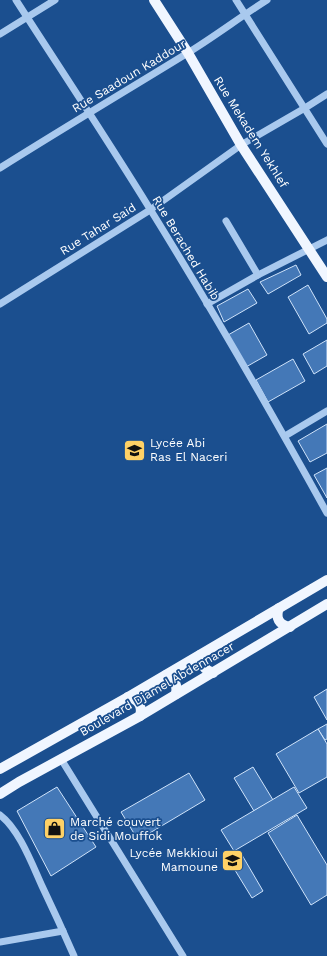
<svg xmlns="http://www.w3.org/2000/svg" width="327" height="956" viewBox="0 0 327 956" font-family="'Work Sans',sans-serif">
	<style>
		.building { fill: #4478b7; stroke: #cfe3fa }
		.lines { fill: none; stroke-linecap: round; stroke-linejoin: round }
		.minor { stroke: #a9c9ee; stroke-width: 7 }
		.major { stroke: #f0f6ff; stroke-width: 10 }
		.labels { text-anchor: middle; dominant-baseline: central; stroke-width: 3.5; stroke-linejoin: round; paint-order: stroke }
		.street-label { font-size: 12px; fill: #fff; stroke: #1b4f8f }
		.poi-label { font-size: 12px; fill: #fff; stroke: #1b4f8f; text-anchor: start }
	</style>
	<rect width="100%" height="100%" fill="#1b4f8f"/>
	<g class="building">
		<polygon points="296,265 301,275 268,294 260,282"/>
		<polygon points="308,285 327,319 327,323 309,334 288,297"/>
		<polygon points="248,289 257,303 224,322 217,306"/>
		<polygon points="249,323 267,355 246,367 228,335"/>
		<polygon points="327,340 327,366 314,374 303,354"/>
		<polygon points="293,359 305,381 268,402 256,380"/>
		<polygon points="327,424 327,453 310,462 298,441"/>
		<polygon points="327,468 327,498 314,475"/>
		<polygon points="327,689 327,720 314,697"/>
		<polygon points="327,724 327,739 325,740 318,729"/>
		<polygon points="318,729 327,744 327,777 299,793 276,754"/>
		<polygon points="253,767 273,800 254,811 234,778"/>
		<polygon points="189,773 205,800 138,840 121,812"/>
		<polygon points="57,787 96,847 51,876 17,811"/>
		<polygon points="294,787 307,808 234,851 221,830"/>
		<polygon points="297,815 327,865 327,895 311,905 268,833"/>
		<polygon points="242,855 263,891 252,898 230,862"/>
	</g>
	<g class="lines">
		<g class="minor">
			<path d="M16 0C61 70 107 139 150 209 212 309 270 410 327 513"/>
			<polyline points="236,0 327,144"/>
			<polyline points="0,34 55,0"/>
			<path d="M0 168C62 129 124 92 186 54 214 37 240 17 267 0"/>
			<polyline points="226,221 258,275 327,240"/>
			<polyline points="0,304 150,210 241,145 305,108 327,94"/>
			<polyline points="207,304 258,275"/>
			<polyline points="285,436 327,411"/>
			<polyline points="61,759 183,956"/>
			<path d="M0 815C19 829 32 864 42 886 53 909 64 933 74 956"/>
			<polyline points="0,942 63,931"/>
		</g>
		<g class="major">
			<polyline points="154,0 188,53 241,145 327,277"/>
			<path d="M279 608C275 618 279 625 290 627"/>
			<path d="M200 655C200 664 205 670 213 673"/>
			<path d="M166 675C174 679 178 685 176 694"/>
			<path d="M128 697C138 699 143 706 140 716"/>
			<polyline points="0,769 128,697 327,580"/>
			<polyline points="0,794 19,782 140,716 327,604"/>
		</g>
	</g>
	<defs>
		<symbol id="school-square" viewBox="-11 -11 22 22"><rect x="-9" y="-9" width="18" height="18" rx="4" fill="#ffd166" stroke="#1b4f8f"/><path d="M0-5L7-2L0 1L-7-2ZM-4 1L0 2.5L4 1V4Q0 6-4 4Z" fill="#111"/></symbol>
		<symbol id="shop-square" viewBox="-11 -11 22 22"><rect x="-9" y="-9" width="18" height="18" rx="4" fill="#ffd166" stroke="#1b4f8f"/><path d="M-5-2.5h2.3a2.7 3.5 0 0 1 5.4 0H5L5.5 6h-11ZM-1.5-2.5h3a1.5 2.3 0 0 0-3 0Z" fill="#111"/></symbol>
	</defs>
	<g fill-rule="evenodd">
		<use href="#school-square" x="122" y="438" width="25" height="25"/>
		<use href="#shop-square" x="42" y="816" width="25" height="25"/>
		<use href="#school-square" x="220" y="848" width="25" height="25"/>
	</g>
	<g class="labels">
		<g class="street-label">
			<text transform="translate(129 76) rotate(-31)">Rue Saadoun Kaddour</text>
			<text transform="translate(251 132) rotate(58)">Rue Mekadem Yekhlef</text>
			<text transform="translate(98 229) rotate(-32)">Rue Tahar Said</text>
			<text transform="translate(186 248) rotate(59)">Rue Berached Habib</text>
			<text transform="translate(157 689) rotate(-30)">Boulevard Djamel Abdennacer</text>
		</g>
		<g class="poi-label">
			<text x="150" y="443">Lycée Abi<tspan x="150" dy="14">Ras El Naceri</tspan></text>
			<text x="70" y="822">Marché couvert<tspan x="70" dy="14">de Sidi Mouffok</tspan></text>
			<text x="218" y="853" text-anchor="end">Lycée Mekkioui<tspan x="218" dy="14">Mamoune</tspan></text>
		</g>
	</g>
</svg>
